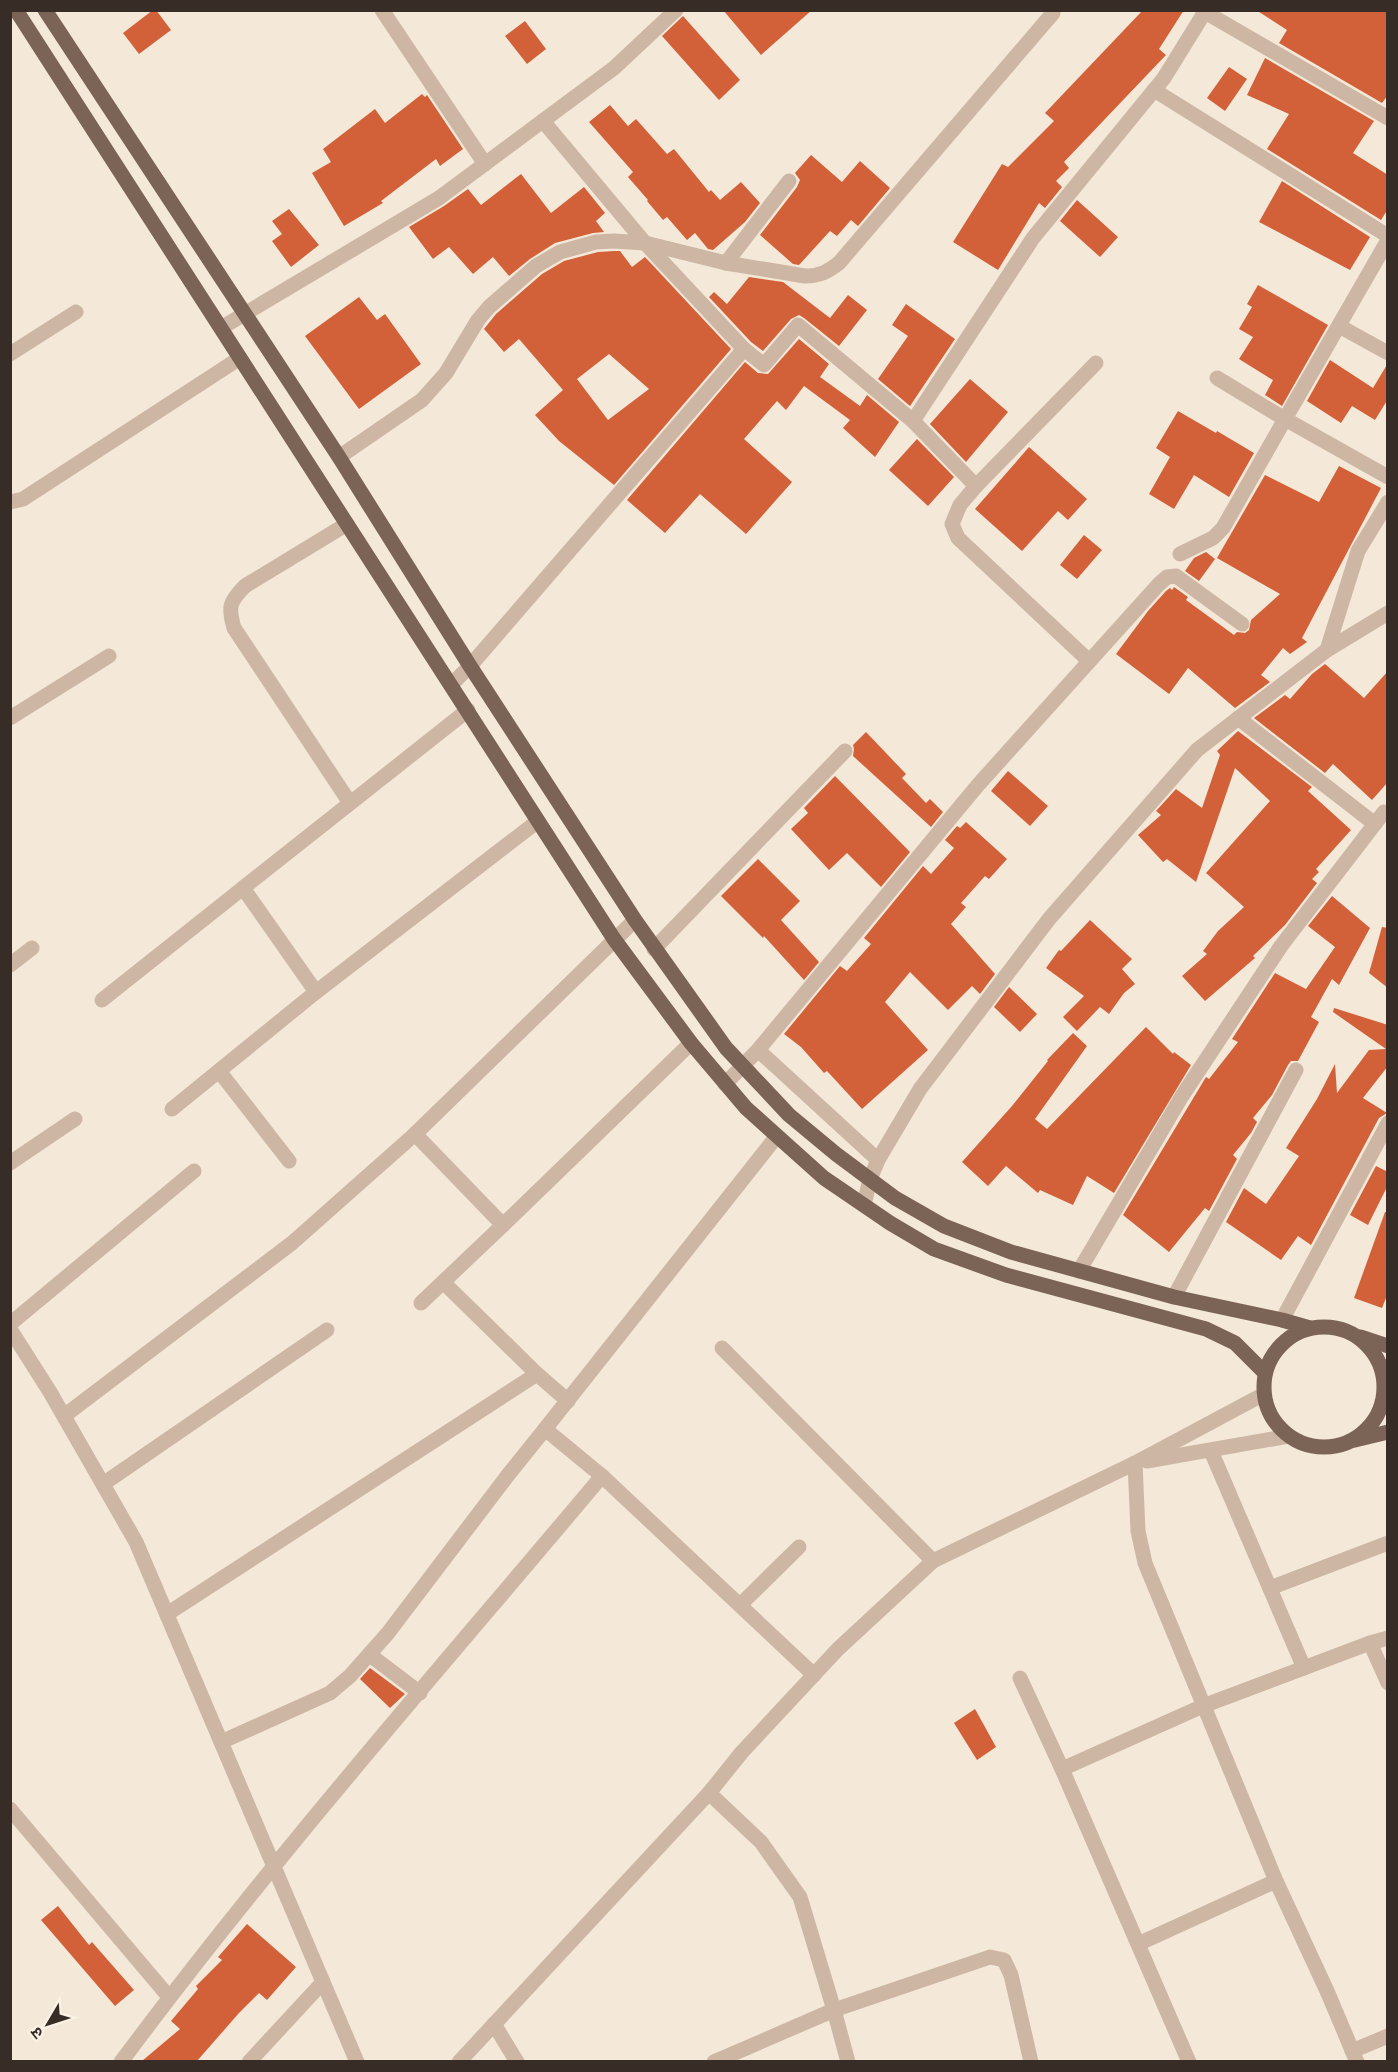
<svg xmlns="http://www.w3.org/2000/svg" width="1398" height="2072" viewBox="0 0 1398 2072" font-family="'Roboto Condensed','Noto Sans Devanagari',sans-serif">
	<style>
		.building { fill: #d26139; fill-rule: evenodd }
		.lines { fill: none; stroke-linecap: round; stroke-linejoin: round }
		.minor { stroke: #cdb7a4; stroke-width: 15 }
		.major { stroke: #7b6356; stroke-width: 15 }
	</style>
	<rect width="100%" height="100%" fill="#f4e8d9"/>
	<g class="building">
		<polygon points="153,10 156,10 171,30 139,54 123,33"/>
		<polygon points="723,10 812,10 761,55"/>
		<polygon points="1143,10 1184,10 1159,49 1166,55 1064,162 1069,168 1056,181 1062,187 1045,208 1039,203 998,270 953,242 1002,164 1008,167 1054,121 1045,113"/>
		<polygon points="1256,10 1388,10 1388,95 1382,103 1279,43 1287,30"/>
		<polygon points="683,16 740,80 719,100 662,36"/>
		<polygon points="525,21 546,49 527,64 505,36"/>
		<polygon points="1265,58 1374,121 1353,153 1388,175 1388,209 1381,220 1267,149 1289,114 1247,95"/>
		<polygon points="1229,67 1247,79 1225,111 1207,98"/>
		<polygon points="422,94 425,97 427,95 463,149 440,166 436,159 381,201 383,203 344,226 312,173 331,162 323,149 375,109 385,123"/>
		<polygon points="610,105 628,126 636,119 667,154 674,149 709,192 711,190 720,200 741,182 760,203 745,222 713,250 708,249 695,233 687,240 667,217 663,220 647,201 648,200 628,177 633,172 589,122"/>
		<polygon points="811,155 842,182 860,161 890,188 858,226 851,220 837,236 830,231 799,265 793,264 760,235 797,187 800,180 795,173"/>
		<polygon points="521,174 551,213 584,187 605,213 596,221 604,232 593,233 555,243 530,259 509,276 493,257 473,274 449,247 433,259 409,227 444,206 468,189 481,205"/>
		<polygon points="1282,181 1370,237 1350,270 1259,222"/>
		<polygon points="1077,200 1118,237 1100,257 1060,221"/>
		<polygon points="289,209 319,245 291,267 272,241 282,234 272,221"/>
		<path d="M614 251H620L632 267 645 257 731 349 614 485 559 441 535 415 563 390 519 339 504 352 484 329 496 314 542 274 564 261 598 252ZM609 354 649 389 608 420 577 379Z"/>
		<polygon points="749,277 783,282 830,318 848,295 867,310 839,346 804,318 799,315 791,319 763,351 751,342 709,297 714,292 727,304"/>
		<polygon points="1258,285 1328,325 1282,406 1265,395 1273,380 1239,359 1253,337 1239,329 1252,307 1247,304"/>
		<polygon points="359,297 377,320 385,314 421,364 359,409 305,336"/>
		<polygon points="906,304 955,339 910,406 878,379 908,336 892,325"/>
		<polygon points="799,339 829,364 820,377 860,406 867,395 899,422 875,457 843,428 850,420 804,386 786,410 777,401 744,439 792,482 746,534 700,494 665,533 627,500 745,362 758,373 768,374"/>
		<polygon points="1330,360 1373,388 1388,363 1388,399 1375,420 1352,406 1341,423 1307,401"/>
		<polygon points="970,379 1008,412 966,462 930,424"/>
		<polygon points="1178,411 1216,433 1217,431 1254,453 1229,497 1194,475 1174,509 1149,494 1170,457 1156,448"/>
		<polygon points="917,439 954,477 928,506 889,470"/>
		<polygon points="1029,447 1087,499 1068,520 1058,511 1022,551 975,509"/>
		<polygon points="1339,466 1381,488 1302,638 1307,642 1290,654 1283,648 1261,675 1270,682 1235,708 1188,668 1169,694 1116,654 1148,611 1166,591 1170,588 1172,590 1174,587 1188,597 1186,600 1234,635 1237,632 1245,633 1249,630 1251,620 1280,594 1217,558 1265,475 1319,502"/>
		<polygon points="1084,535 1102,550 1077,579 1060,565"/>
		<polygon points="1206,552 1215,559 1199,581 1185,571 1194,558"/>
		<polygon points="1325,664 1364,698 1388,671 1388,782 1372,800 1333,764 1325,773 1254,718 1285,695 1290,699 1312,674"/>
		<polygon points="1238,731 1312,787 1308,791 1351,830 1316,869 1319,872 1312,879 1317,883 1285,925 1253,956 1255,958 1205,1001 1182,976 1207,954 1203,951 1218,931 1244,907 1206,873 1270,801 1235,768 1196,882 1167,859 1163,862 1138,835 1161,815 1156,811 1176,789 1202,808 1220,755 1217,751"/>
		<polygon points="866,732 906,774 902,778 926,803 930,799 943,812 931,827 853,756 854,749 853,745"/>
		<polygon points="1008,771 1048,806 1030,826 991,791"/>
		<polygon points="835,776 910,852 881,887 847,853 829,870 791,829 808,813 804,808"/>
		<polygon points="966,822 1007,859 989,879 985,876 961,903 966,907 951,924 995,974 980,994 972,986 948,1010 910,972 885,1002 928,1050 862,1109 827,1071 824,1073 801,1047 784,1034 840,966 847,971 871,944 864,938 923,866 931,874 954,848 945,840 957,826 960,828"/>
		<polygon points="758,859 800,901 781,920 819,962 804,980 764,936 763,938 721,896"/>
		<polygon points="1332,896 1370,928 1339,985 1332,979 1311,1017 1319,1022 1298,1061 1291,1061 1288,1065 1272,1095 1253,1118 1257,1122 1251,1133 1233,1155 1237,1159 1209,1211 1205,1208 1169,1252 1123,1215 1206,1077 1209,1079 1238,1042 1232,1039 1275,973 1306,989 1335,947 1308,926"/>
		<polygon points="1090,920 1132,959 1122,969 1135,984 1124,993 1109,1014 1100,1007 1077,1031 1063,1017 1084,996 1046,968 1059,950 1061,951"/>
		<polygon points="1382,927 1388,928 1388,988 1369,973"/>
		<polygon points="1009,987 1037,1014 1020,1032 994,1007"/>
		<polygon points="1334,1008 1388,1025 1388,1066 1363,1098 1387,1113 1379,1118 1311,1245 1298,1236 1281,1260 1226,1222 1244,1188 1266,1204 1299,1156 1286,1148 1317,1099 1335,1064 1337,1093 1369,1050 1386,1049 1333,1012"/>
		<polygon points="1146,1027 1173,1054 1174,1052 1191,1065 1114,1193 1087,1176 1073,1205 1040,1190 1038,1193 1006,1166 988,1186 962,1162 1012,1106 1048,1061 1047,1060 1073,1033 1087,1046 1035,1119 1047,1129"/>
		<polygon points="1376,1166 1388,1172 1388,1185 1368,1225 1350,1215"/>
		<polygon points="1385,1212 1388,1212 1388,1293 1382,1308 1354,1298"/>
		<polygon points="370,1668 405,1694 390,1708 360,1679"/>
		<polygon points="975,1709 996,1747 977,1760 954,1723"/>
		<polygon points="58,1906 89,1945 92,1942 134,1990 115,2006 41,1920"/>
		<polygon points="247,1924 296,1967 267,2000 259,1993 239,2013 197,2061 142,2061 180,2029 171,2021 198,1989 196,1986 222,1960 218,1957"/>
	</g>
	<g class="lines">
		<g class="minor">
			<polyline points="382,10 485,164"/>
			<polyline points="1205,12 1388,118"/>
			<polyline points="1154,90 1388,236"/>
			<polyline points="543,121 645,243 744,349"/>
			<polyline points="1388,240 1285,419 1388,477"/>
			<polyline points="726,263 789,181"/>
			<polyline points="1339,326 1388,353"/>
			<polyline points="221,328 439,198 614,68 676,10"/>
			<polyline points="10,354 76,312"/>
			<polyline points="913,421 1033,238 1164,78 1206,10"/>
			<path d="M339 457 422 400 446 373 478 320 489 307 536 266 560 252 596 242 614 241 645 243 726 263 805 276C820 276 827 272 839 263L1053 13"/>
			<polyline points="976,486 1096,363"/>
			<polyline points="10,502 23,499 240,358"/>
			<path d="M347 524 245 586C229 602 228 607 234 628L350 803"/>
			<polyline points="1180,554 1213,538 1223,528 1285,419 1217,378"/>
			<polyline points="1327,650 1388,613"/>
			<polyline points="451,685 470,666 744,349 764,365 798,325 913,421 976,486 960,505 952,524 958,538 1088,660"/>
			<polyline points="10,718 109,656"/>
			<polyline points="1238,718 1375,824"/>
			<polyline points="243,888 468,710"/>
			<polyline points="654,949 845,751"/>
			<polyline points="10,965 32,948"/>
			<polyline points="102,1000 243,888 316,992"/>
			<polyline points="219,1071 289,1161"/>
			<polyline points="725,1084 758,1050"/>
			<polyline points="172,1109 316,992 538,821"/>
			<polyline points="415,1134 635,920"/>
			<polyline points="878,1160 758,1050 978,785 1159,584 1167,577 1176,576 1242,624"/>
			<polyline points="10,1163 75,1119"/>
			<polyline points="864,1205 870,1179 878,1160 920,1089 1049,919 1197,750 1327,650 1358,551 1388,502"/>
			<polyline points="503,1225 691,1043"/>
			<polyline points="1079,1271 1182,1096 1281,946 1384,812 1388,815"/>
			<polyline points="443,1282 537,1374"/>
			<polyline points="1174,1297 1296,1070"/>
			<polyline points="1282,1320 1388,1123"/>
			<polyline points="10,1324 194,1171"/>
			<polyline points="10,1329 50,1392 136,1542 357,2062"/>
			<polyline points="722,1348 933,1561"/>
			<polyline points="64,1416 292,1243 415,1134 503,1225 421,1303"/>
			<polyline points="545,1429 777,1136"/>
			<polyline points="1211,1451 1304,1668"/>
			<polyline points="1147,1461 1289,1436"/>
			<polyline points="1135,1463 1138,1531 1145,1563 1276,1881 1327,1991 1357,2062"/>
			<polyline points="103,1484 327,1330"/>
			<polyline points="1270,1588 1388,1543"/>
			<polyline points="740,1605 799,1547"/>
			<polyline points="167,1614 537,1374 568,1401"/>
			<polyline points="1370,1643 1388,1638"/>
			<polyline points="370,1655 420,1693"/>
			<polyline points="1020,1678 1062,1769 1189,2062"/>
			<polyline points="221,1742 330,1693 350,1676 388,1633 508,1475 545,1429 602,1476 814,1675"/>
			<polyline points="1062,1769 1203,1706 1370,1643 1388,1683"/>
			<polyline points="709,1793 761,1842 800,1897 834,2010 990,1957 1004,1960 1011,1975 1031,2062"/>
			<polyline points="10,1809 169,1997"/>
			<polyline points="1138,1944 1276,1881"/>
			<polyline points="494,2024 517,2062"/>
			<polyline points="1352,2051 1388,2036"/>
			<path d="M121 2062C272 1859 440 1669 602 1476"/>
			<polyline points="249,2062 323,1982"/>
			<polyline points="459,2062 709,1793 742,1752 838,1649 933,1561 1135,1463 1264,1394"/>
			<polyline points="714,2062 834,2010 848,2062"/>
		</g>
		<g class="major">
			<polyline points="16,10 614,939 691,1043 746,1108 824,1178 890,1223 934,1249 1006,1275 1206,1329 1235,1343 1265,1373"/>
			<polyline points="45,10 339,457 470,666 635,920 726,1048 789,1115 836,1154 895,1198 944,1226 1011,1252 1174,1297 1282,1320 1310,1328"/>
			<circle cx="1324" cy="1387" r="60"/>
			<polyline points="1361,1337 1388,1346"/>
			<polyline points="1355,1440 1388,1432"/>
		</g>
	</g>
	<rect width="1398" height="2072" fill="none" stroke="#382c26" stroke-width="24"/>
	<g transform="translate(48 2024) rotate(231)" stroke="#fbf2e6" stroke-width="4.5" paint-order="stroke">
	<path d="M0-4.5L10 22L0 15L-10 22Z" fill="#382c26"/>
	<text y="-9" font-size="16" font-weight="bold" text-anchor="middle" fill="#382c26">उ</text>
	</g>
</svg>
